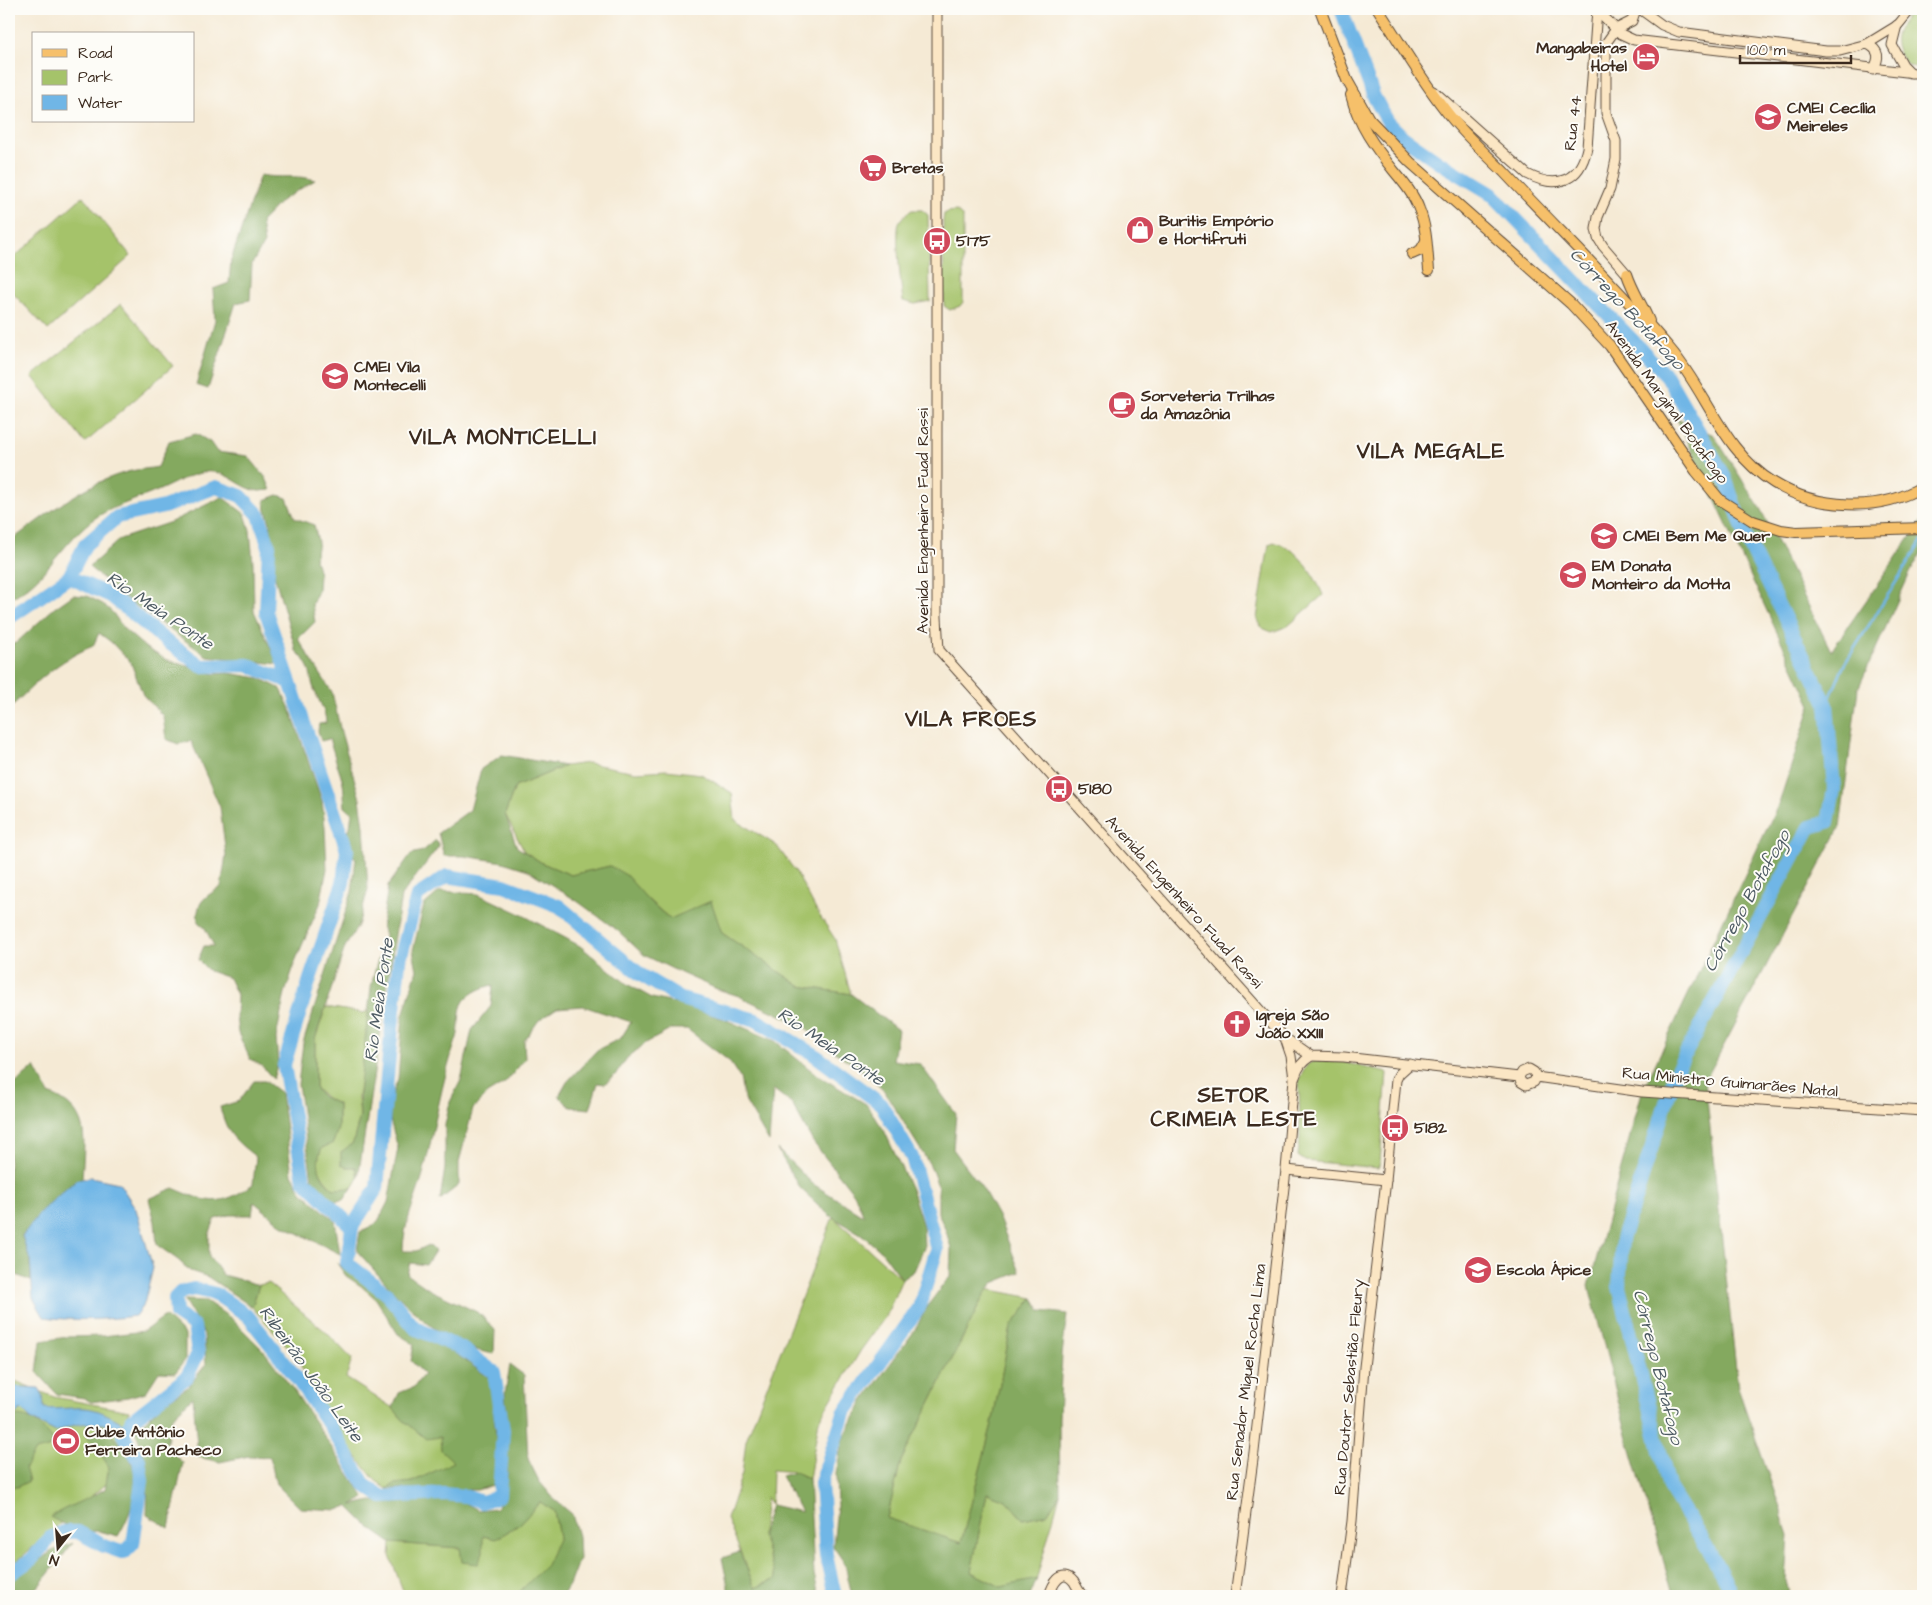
<svg xmlns="http://www.w3.org/2000/svg" width="1932" height="1605" viewBox="0 0 1932 1605" font-family="'Architects Daughter',sans-serif">
	<style>
		.green { fill: #a5c36a; stroke: #707644 }
		.forest { fill: #84a95e; stroke: #606a3e }
		.water { fill: #70b6e6; stroke: #567082 }
		.lines { fill: none; stroke-linecap: round; stroke-linejoin: round }
		.stream { stroke: #70b6e6; stroke-width: 2.5 }
		.river { stroke: #70b6e6; stroke-width: 14 }
		.secondary-casing { stroke: #574739; stroke-width: 11 }
		.primary-casing { stroke: #574739; stroke-width: 12 }
		.secondary { stroke: #fbe6c4; stroke-width: 9 }
		.primary { stroke: #f6c06b; stroke-width: 10 }
		.labels { text-anchor: middle; dominant-baseline: central; stroke-width: 4; stroke-linejoin: round; paint-order: stroke }
		.poi-label { font-size: 16px; font-weight: bold; fill: #3b2a1e; stroke: #fdfcf7; text-anchor: start }
		.street-label { font-size: 16px; fill: #3b2a1e; stroke: #fdfcf7 }
		.water-label { font-size: 18px; font-style: italic; fill: #4e5b64; stroke: #fdfcf7 }
		.district-label { font-size: 21px; font-weight: bold; letter-spacing: 1px; fill: #3b2a1e; stroke: #fdfcf7 }
	</style>
	<rect width="100%" height="100%" fill="#fdfcf7"/>
	<filter id="ink" filterUnits="userSpaceOnUse"><feTurbulence type="fractalNoise" baseFrequency=".02" numOctaves="2"/><feDisplacementMap in="SourceGraphic" scale="10" xChannelSelector="R" yChannelSelector="G"/><feConvolveMatrix kernelMatrix="1 2 1 2 8 2 1 2 1" color-interpolation-filters="sRGB"/></filter>
	<filter id="wash" filterUnits="userSpaceOnUse"><feTurbulence type="fractalNoise" baseFrequency=".0096" numOctaves="4" result="noise"/><feDisplacementMap in="SourceGraphic" scale="20" xChannelSelector="R" yChannelSelector="G"/><feGaussianBlur stdDeviation="1.12" result="paint"/><feColorMatrix in="noise" values="0 0 0 0 0 0 0 0 0 0 0 0 0 0 0 0 0 1.4 0 .05"/><feComposite in="paint" operator="in"/></filter>
	<g filter="url(#wash)">
		<rect width="100%" height="100%" fill="#f5ead5"/>
		<g class="green">
			<path d="M1913 9H1923V68C1911 67 1906 66 1900 55 1889 35 1901 25 1913 9Z"/>
			<polygon points="83,196 131,256 48,330 9,289 9,262"/>
			<path d="M912 210H922L928 215 930 301 915 304 903 301C901 285 895 237 899 223 901 217 907 213 912 210Z"/>
			<polygon points="956,211 963,217 963,302 960,306 950,310 944,306 943,221 944,214 948,212"/>
			<polygon points="121,304 173,366 85,443 32,376"/>
			<path d="M1274 542C1279 544 1285 546 1289 548 1304 559 1316 578 1323 595L1288 626 1272 632 1262 628 1257 618 1269 544Z"/>
			<polygon points="588,763 636,772 666,770 701,774 732,793 735,820 776,845 796,872 816,910 835,939 851,994 800,986 722,933 670,919 610,866 571,875 542,863 524,851 505,814 515,787 565,766"/>
			<path d="M326 1007 364 1013 368 1010 364 1062 358 1097 360 1116 353 1143 348 1147 346 1167H356L358 1178 352 1188 334 1189C324 1181 310 1162 321 1149 324 1146 329 1144 333 1143L338 1128V1104L326 1098 315 1088V1039Z"/>
			<polygon points="1314,1061 1343,1062 1387,1073 1380,1163 1378,1168 1305,1161 1298,1156 1300,1138 1299,1080 1303,1071 1308,1064"/>
			<polygon points="833,1217 902,1279 886,1316 861,1350 819,1420 809,1479 795,1472 772,1470 771,1505 766,1497 762,1535 776,1579 755,1588 727,1519 742,1474 746,1440"/>
			<path d="M268 1283 326 1332 352 1359 346 1378 393 1408 402 1419 440 1437 459 1463C442 1468 430 1474 414 1481 405 1485 396 1483 387 1489L375 1480 352 1451 315 1394 296 1356 252 1307 259 1285Z"/>
			<polygon points="987,1289 1033,1298 1011,1327 992,1424 961,1543 887,1518 901,1461"/>
			<polygon points="9,1380 13,1380 54,1397 129,1411 119,1472 17,1561 9,1557"/>
			<polygon points="987,1493 1006,1500 1023,1519 1047,1514 1060,1494 1036,1581 1001,1587 971,1572"/>
			<polygon points="540,1501 554,1511 559,1537 551,1564 515,1596 405,1596 390,1556 391,1543 461,1548 483,1535 499,1537 520,1524"/>
		</g>
		<g class="forest">
			<path d="M260 175C279 179 297 174 315 180L282 200 261 222 264 243 252 264 250 300 236 303 208 389 196 385 215 320 213 289 229 283 231 260Z"/>
			<polygon points="1677,419 1714,435 1761,510 1831,651 1923,519 1923,550 1910,573 1858,689 1840,827 1705,1081 1738,1388 1789,1534 1786,1581 1790,1596 1671,1596 1672,1590 1629,1443 1589,1286 1642,1092 1779,803 1811,705"/>
			<path d="M196 434 210 442 217 452 248 456 266 478 271 490C267 490 263 491 259 491 240 489 227 469 206 472 186 475 169 487 150 494 130 502 108 508 91 521 61 545 44 582 9 599V542C45 516 83 484 127 472 137 469 148 469 158 467L169 441Z"/>
			<path d="M278 495 287 498 295 518 314 525 318 542 315 559 319 574 318 591 312 604 315 622 298 639 332 692 341 732 360 799 364 826 368 889 358 926 345 947 315 1039V1088L323 1097 338 1104V1128L333 1143 322 1148C314 1164 320 1179 334 1189L352 1188 344 1200 327 1202 312 1179 298 1084 303 1043 352 892 356 858 351 855 344 842 350 827 352 813 345 807C344 800 344 784 342 779 337 766 334 752 329 739L321 741 318 731 319 724 326 723C326 710 317 699 313 686 311 680 311 673 308 667 305 661 301 655 296 651L274 574 273 546 270 523 265 507V500Z"/>
			<polygon points="222,497 245,514 250,530 253,562 254,611 278,664 207,656 133,604 89,567 120,539 171,522"/>
			<path d="M73 595 87 596 103 604 113 613 124 629 146 648 167 660 215 674 228 673 259 678 281 689 291 711 322 801 325 827 327 869 320 904 297 957 285 993 276 1038 278 1063 273 1079 262 1066 250 1059 238 1033 236 1017 237 995 229 978 209 971 198 960 204 946H214L205 928 198 922C196 901 205 897 221 887L226 855 220 807 191 741 178 744 166 739 163 716 143 695 131 663 111 642 99 633 93 646C57 661 38 681 11 707L9 706V645L16 643 53 609Z"/>
			<polygon points="502,755 565,766 515,787 505,814 517,847 542,863 571,875 610,866 626,875 650,902 670,919 711,901 722,933 800,986 851,994 898,1030 893,1060 920,1064 956,1114 953,1149 983,1189 998,1216 1020,1272 993,1283 984,1295 901,1461 887,1518 961,1543 992,1424 1011,1327 1033,1298 1041,1311 1067,1314 1062,1355 1059,1418 1060,1494 1047,1514 1023,1519 1006,1500 987,1493 971,1572 1001,1587 1037,1579 1030,1596 852,1596 845,1564 833,1546 837,1508 836,1474 842,1441 863,1401 915,1330 928,1305 950,1276 951,1248 946,1231 938,1213 938,1186 930,1165 885,1092 862,1070 827,1047 804,1026 739,996 717,989 683,974 644,955 617,930 577,901 528,870 503,862 464,856 444,856 438,833 470,810 481,769"/>
			<polygon points="436,840 439,846 401,896 358,1178 356,1167 346,1167 341,1165 341,1152 353,1143 360,1116 359,1094 371,987 377,962 384,949 385,937 382,924 388,886 411,854 423,851"/>
			<path d="M440 891 478 894 519 913 580 946 627 984 652 998 686 1006 724 1019 775 1041 817 1075 866 1104 884 1130 911 1189 923 1226 924 1248 914 1271 902 1279 883 1253 861 1234 829 1215 800 1188 777 1149 813 1184 864 1216 855 1195 813 1142 792 1104 773 1089 769 1142 744 1099 740 1078 729 1061 687 1029H672L646 1043 627 1058 617 1073 605 1084 598 1083 590 1109 570 1107 559 1096 567 1082 597 1050 621 1038 631 1022 583 1006 557 1008 539 1020 524 1041 525 1059 505 1083 487 1094 473 1109 459 1162V1185L440 1200 445 1168V1125L450 1102 461 1080 472 1030 491 1006 493 985C483 987 471 992 464 1001 457 1011 461 1026 457 1038 441 1082 435 1128 423 1174 416 1200 403 1224 403 1251H416L429 1245 435 1251 426 1265 410 1263 407 1274 430 1290 479 1313 495 1330 494 1354C435 1345 395 1293 357 1251L360 1232 377 1223 388 1202 398 1148 390 1120V1100L398 1079 403 1015 417 970 413 950 424 905Z"/>
			<path d="M35 1067 49 1094C92 1110 84 1141 82 1179L22 1235 30 1260 31 1281 9 1272V1089Z"/>
			<path d="M254 1081H265L281 1093 292 1174 302 1192 335 1221 340 1254 282 1225 254 1202 252 1215H229L215 1219 209 1235V1256L223 1275 259 1285 252 1307 208 1277 190 1271 178 1260 157 1245 155 1222 149 1199 173 1188C208 1203 220 1208 253 1184L256 1157C234 1140 227 1134 220 1107L239 1101Z"/>
			<polygon points="337,1263 370,1286 398,1315 408,1328 445,1346 491,1379 500,1483 477,1490 387,1489 394,1484 412,1482 454,1462 441,1450 440,1437 426,1439 402,1419 393,1408 399,1393 414,1387 424,1374 411,1361 414,1344 398,1334 376,1299 361,1286 346,1276"/>
			<path d="M184 1300 206 1301 232 1319 264 1351 295 1392 365 1498 351 1505 372 1501 394 1503 439 1499 462 1501 478 1510 496 1508 503 1497 507 1475V1418L505 1394 510 1365 524 1375 528 1459 539 1481 555 1500 572 1514 578 1536 579 1559 569 1585 562 1596H515L546 1565 559 1537 554 1511 540 1502 520 1524 496 1539 483 1536V1552L478 1564 462 1562 460 1548 391 1543 371 1529 348 1506 338 1510 300 1508 276 1484 270 1457 249 1456 220 1462 198 1457 193 1397 172 1417 166 1446 183 1463 169 1528 147 1515C148 1486 148 1459 135 1431L162 1404 188 1387 206 1364 204 1334Z"/>
			<polygon points="165,1316 185,1335 185,1360 175,1373 159,1372 146,1392 128,1397 91,1402 84,1398 57,1394 37,1372 41,1341 67,1337 103,1336 144,1331"/>
			<path d="M13 1416C34 1416 40 1425 54 1441L49 1448 35 1451 25 1468 29 1481 17 1487H9V1418Z"/>
			<path d="M106 1430C112 1436 118 1441 123 1447 145 1474 134 1510 118 1536L99 1531 78 1532 50 1517C67 1506 87 1500 105 1489L109 1467 96 1447 84 1434Z"/>
			<polygon points="795,1472 809,1479 814,1574 819,1596 728,1596 728,1586 722,1558 740,1552 755,1588 776,1579 762,1535 771,1505 801,1512 781,1476"/>
			<polygon points="73,1543 38,1587 24,1593 21,1596 9,1596 9,1582 52,1551"/>
		</g>
		<g class="water">
			<path d="M91 1177 119 1183 136 1209 153 1268 144 1304 135 1316C104 1320 75 1321 44 1317L33 1298 30 1260 22 1236 42 1210 76 1180Z"/>
			<path d="M9 1386 39 1388 43 1395 44 1408C58 1410 71 1407 85 1408 99 1409 112 1417 123 1423L120 1426C93 1423 81 1420 56 1432L32 1420 21 1409 13 1416 9 1417Z"/>
		</g>
		<g class="lines">
			<polyline class="stream" points="1827,705 1844,665 1923,539"/>
			<g class="river">
				<polyline points="1341,9 1374,97 1388,122 1403,137 1439,162 1492,194 1667,376 1724,475 1747,540 1827,705 1834,789 1828,822 1810,827 1677,1069 1622,1239 1619,1287 1669,1487 1710,1552 1733,1596"/>
				<polyline points="69,577 85,545 117,517 164,507 216,487 241,496 259,515 269,546 266,612 290,682"/>
				<polyline points="9,618 69,577 111,596 166,641 202,666 248,665 290,682 347,850 343,883 310,979 284,1065 304,1180 352,1227"/>
				<polyline points="9,1575 32,1559 50,1538 64,1532 78,1532 104,1546 124,1553 133,1544 142,1481 139,1460 123,1435 132,1420 187,1377 198,1353 194,1326 176,1314 175,1298 181,1292 194,1289 216,1294 248,1316 295,1376 332,1429 365,1485 382,1497 443,1494 465,1496 482,1502 499,1496 503,1430 494,1372 462,1349 415,1328 386,1293 347,1263 352,1227 377,1188 389,1055 399,963 417,896 447,876 504,885 559,906 641,975 681,999 756,1020 812,1053 881,1104 912,1157 937,1249 919,1308 844,1413 821,1483 826,1555 835,1596"/>
			</g>
		</g>
	</g>
	<g filter="url(#ink)">
		<g class="lines">
			<defs>
				<g id="secondary">
					<polyline points="937,9 937,617 939,650 1285,1038 1291,1056 1294,1079 1286,1170 1254,1452 1235,1596"/>
					<polyline points="1596,9 1621,34 1634,40 1923,74"/>
					<polyline points="1640,9 1662,25 1679,32 1826,51 1840,51 1867,44 1898,25 1911,9"/>
					<polyline points="1897,25 1892,45 1903,65 1911,73"/>
					<path d="M1867 44C1880 50 1880 58 1873 70"/>
					<path d="M1434 91 1527 174C1557 190 1580 181 1587 148L1597 9"/>
					<polyline points="1627,274 1603,246 1598,238 1596,229 1598,217 1610,189 1616,159 1616,141 1606,113 1606,43 1616,29 1632,21 1636,9"/>
					<polyline points="1285,1038 1311,1056 1344,1057 1519,1077"/>
					<path d="M1295 1077C1298 1067 1302 1062 1311 1056"/>
					<polyline points="1519,1077 1521,1082 1526,1085 1534,1082 1536,1077"/>
					<polyline points="1519,1077 1522,1072 1529,1069 1534,1072 1536,1077"/>
					<polyline points="1536,1077 1642,1092 1923,1111"/>
					<polyline points="1286,1170 1386,1180"/>
					<path d="M1049 1596C1052 1586 1061 1566 1074 1582 1077 1587 1079 1592 1083 1596"/>
					<polyline points="1342,1596 1352,1521 1364,1367 1386,1180 1396,1080 1399,1074 1410,1064"/>
				</g>
				<g id="primary">
					<polyline points="1320,9 1347,80 1369,119 1410,162 1571,304 1610,346 1696,471 1720,500 1753,521 1781,530 1796,532 1923,528"/>
					<path d="M1378 9C1401 44 1423 83 1450 116 1466 136 1486 154 1504 172 1559 231 1618 287 1670 349 1707 392 1723 452 1774 483 1816 509 1880 513 1923 486"/>
					<path d="M1351 95C1359 126 1374 146 1394 171 1404 183 1414 195 1419 209 1427 228 1427 249 1429 270"/>
					<polyline points="1412,254 1421,250 1426,241"/>
					<path d="M1627 274C1633 292 1642 304 1649 321"/>
				</g>
			</defs>
			<use href="#secondary" class="secondary-casing"/>
			<use href="#primary" class="primary-casing"/>
			<use href="#secondary" class="secondary"/>
			<use href="#primary" class="primary"/>
		</g>
	</g>
	<defs>
		<symbol id="hotel-disc" viewBox="-11 -11 22 22"><circle r="9.5" fill="#d1495b" stroke="#fdfcf7"/><path d="M-6-4.5h1.5V1H6V5H4.5V3h-9V5H-6ZM-4 0a1.8 1.8 0 1 1 3.6 0ZM.5 0V-2.5h3Q6-2.5 6 0Z" fill="#fff"/></symbol>
		<symbol id="school-disc" viewBox="-11 -11 22 22"><circle r="9.5" fill="#d1495b" stroke="#fdfcf7"/><path d="M0-5L7-2L0 1L-7-2ZM-4 1L0 2.5L4 1V4Q0 6-4 4Z" fill="#fff"/></symbol>
		<symbol id="supermarket-disc" viewBox="-11 -11 22 22"><circle r="9.5" fill="#d1495b" stroke="#fdfcf7"/><path d="M-6-5.5h2.5l.6 2H6L4.5 2H-2.5L-4.4-4H-6ZM-1.5 3.2a1.3 1.3 0 1 0 .1 0ZM3 3.2a1.3 1.3 0 1 0 .1 0Z" fill="#fff"/></symbol>
		<symbol id="shop-disc" viewBox="-11 -11 22 22"><circle r="9.5" fill="#d1495b" stroke="#fdfcf7"/><path d="M-5-2.5h2.3a2.7 3.5 0 0 1 5.4 0H5L5.5 6h-11ZM-1.5-2.5h3a1.5 2.3 0 0 0-3 0Z" fill="#fff"/></symbol>
		<symbol id="bus-disc" viewBox="-11 -11 22 22"><circle r="9.5" fill="#d1495b" stroke="#fdfcf7"/><path d="M-5-6H5V4H4V6H2V4H-2V6H-4V4H-5ZM-3.5-4V0h7V-4ZM-3.5 1.2v1.5H-2V1.2ZM2 1.2v1.5H3.5V1.2Z" fill="#fff"/></symbol>
		<symbol id="cafe-disc" viewBox="-11 -11 22 22"><circle r="9.5" fill="#d1495b" stroke="#fdfcf7"/><path d="M-5.5-4.5H6V0H3Q3 3.5 0 3.5H-2.5Q-5.5 3.5-5.5 0ZM3-3.2v2h1.7v-2ZM-6 4.5H4V6H-6Z" fill="#fff"/></symbol>
		<symbol id="church-disc" viewBox="-11 -11 22 22"><circle r="9.5" fill="#d1495b" stroke="#fdfcf7"/><path d="M-1.2-6h2.4v3.5h3.3v2.4h-3.3V6h-2.4V-.1h-3.3v-2.4h3.3Z" fill="#fff"/></symbol>
		<symbol id="stadium-disc" viewBox="-11 -11 22 22"><circle r="9.5" fill="#d1495b" stroke="#fdfcf7"/><path d="M0-5a6.5 5 0 1 0 0 10a6.5 5 0 1 0 0-10ZM-3.5-1.8h7v3.6h-7Z" fill="#fff"/></symbol>
	</defs>
	<g fill-rule="evenodd">
		<use href="#hotel-disc" x="1630" y="41" width="32" height="32"/>
		<use href="#school-disc" x="1752" y="101" width="32" height="32"/>
		<use href="#supermarket-disc" x="857" y="152" width="32" height="32"/>
		<use href="#shop-disc" x="1124" y="214" width="32" height="32"/>
		<use href="#bus-disc" x="921" y="225" width="32" height="32"/>
		<use href="#school-disc" x="319" y="360" width="32" height="32"/>
		<use href="#cafe-disc" x="1106" y="389" width="32" height="32"/>
		<use href="#school-disc" x="1588" y="520" width="32" height="32"/>
		<use href="#school-disc" x="1557" y="559" width="32" height="32"/>
		<use href="#bus-disc" x="1043" y="773" width="32" height="32"/>
		<use href="#church-disc" x="1221" y="1008" width="32" height="32"/>
		<use href="#bus-disc" x="1379" y="1112" width="32" height="32"/>
		<use href="#school-disc" x="1462" y="1254" width="32" height="32"/>
		<use href="#stadium-disc" x="50" y="1425" width="32" height="32"/>
	</g>
	<g class="labels">
		<g class="poi-label">
			<text x="1627" y="48" text-anchor="end">Mangabeiras<tspan x="1627" dy="18">Hotel</tspan></text>
			<text x="1787" y="108">CMEI Cecília<tspan x="1787" dy="18">Meireles</tspan></text>
			<text x="892" y="168">Bretas</text>
			<text x="1159" y="221">Buritis Empório<tspan x="1159" dy="18">e Hortifruti</tspan></text>
			<text x="956" y="241">5175</text>
			<text x="354" y="367">CMEI Vila<tspan x="354" dy="18">Montecelli</tspan></text>
			<text x="1141" y="396">Sorveteria Trilhas<tspan x="1141" dy="18">da Amazônia</tspan></text>
			<text x="1623" y="536">CMEI Bem Me Quer</text>
			<text x="1592" y="566">EM Donata<tspan x="1592" dy="18">Monteiro da Motta</tspan></text>
			<text x="1078" y="789">5180</text>
			<text x="1256" y="1015">Igreja São<tspan x="1256" dy="18">João XXIII</tspan></text>
			<text x="1414" y="1128">5182</text>
			<text x="1497" y="1270">Escola Ápice</text>
			<text x="85" y="1432">Clube Antônio<tspan x="85" dy="18">Ferreira Pacheco</tspan></text>
		</g>
		<g class="street-label">
			<text transform="translate(1573 123) rotate(-83)">Rua 44</text>
			<text transform="translate(1667 402) rotate(54)">Avenida Marginal Botafogo</text>
			<text transform="translate(923 521) rotate(-90)">Avenida Engenheiro Fuad Rassi</text>
			<text transform="translate(1184 902) rotate(48)">Avenida Engenheiro Fuad Rassi</text>
			<text transform="translate(1730 1082) rotate(5)">Rua Ministro Guimarães Natal</text>
			<text transform="translate(1246 1382) rotate(-83)">Rua Senador Miguel Rocha Lima</text>
			<text transform="translate(1349 1387) rotate(-85)">Rua Doutor Sebastião Fleury</text>
		</g>
		<g class="water-label">
			<text transform="translate(1627 309) rotate(47)">Córrego Botafogo</text>
			<text transform="translate(160 611) rotate(34)">Rio Meia Ponte</text>
			<text transform="translate(1747 901) rotate(-61)">Córrego Botafogo</text>
			<text transform="translate(379 1000) rotate(-82)">Rio Meia Ponte</text>
			<text transform="translate(831 1047) rotate(34)">Rio Meia Ponte</text>
			<text transform="translate(1658 1367) rotate(76)">Córrego Botafogo</text>
			<text transform="translate(311 1374) rotate(54)">Ribeirão João Leite</text>
		</g>
		<g class="district-label">
			<text x="503" y="437">VILA MONTICELLI</text>
			<text x="1431" y="451">VILA MEGALE</text>
			<text x="971" y="719">VILA FROES</text>
			<text x="1234" y="1095">SETOR<tspan x="1234" dy="24">CRIMEIA LESTE</tspan></text>
		</g>
	</g>
	<rect width="1932" height="1605" fill="none" stroke="#fdfcf7" stroke-width="30"/>
	<rect x="32" y="32" width="162" height="90" fill="#fdfcf7" stroke="#afa8a0"/>
	<rect x="42" y="49" width="25" height="8" fill="#f6c06b" stroke="#afa8a0"/>
	<text x="78" y="58" font-size="15" fill="#3b2a1e">Road</text>
	<rect x="42" y="70" width="25" height="15" fill="#a5c36a" stroke="#afa8a0"/>
	<text x="78" y="82" font-size="15" fill="#3b2a1e">Park</text>
	<rect x="42" y="95" width="25" height="15" fill="#70b6e6" stroke="#afa8a0"/>
	<text x="78" y="108" font-size="15" fill="#3b2a1e">Water</text>
	<g transform="translate(58 1548) rotate(197)" stroke="#fdfcf7" stroke-width="4" paint-order="stroke">
	<path d="M0-4L9 19L0 12L-9 19Z" fill="#3b2a1e"/>
	<text y="-8" font-size="14" font-weight="bold" text-anchor="middle" fill="#3b2a1e">N</text>
	</g>
	<path d="M1740 55v8h111v-8" fill="none" stroke="#3b2a1e" stroke-width="2.5"/>
	<text x="1747" y="55" font-size="15" fill="#3b2a1e" stroke="#fdfcf7" stroke-width="4" paint-order="stroke">100 m</text>
</svg>
